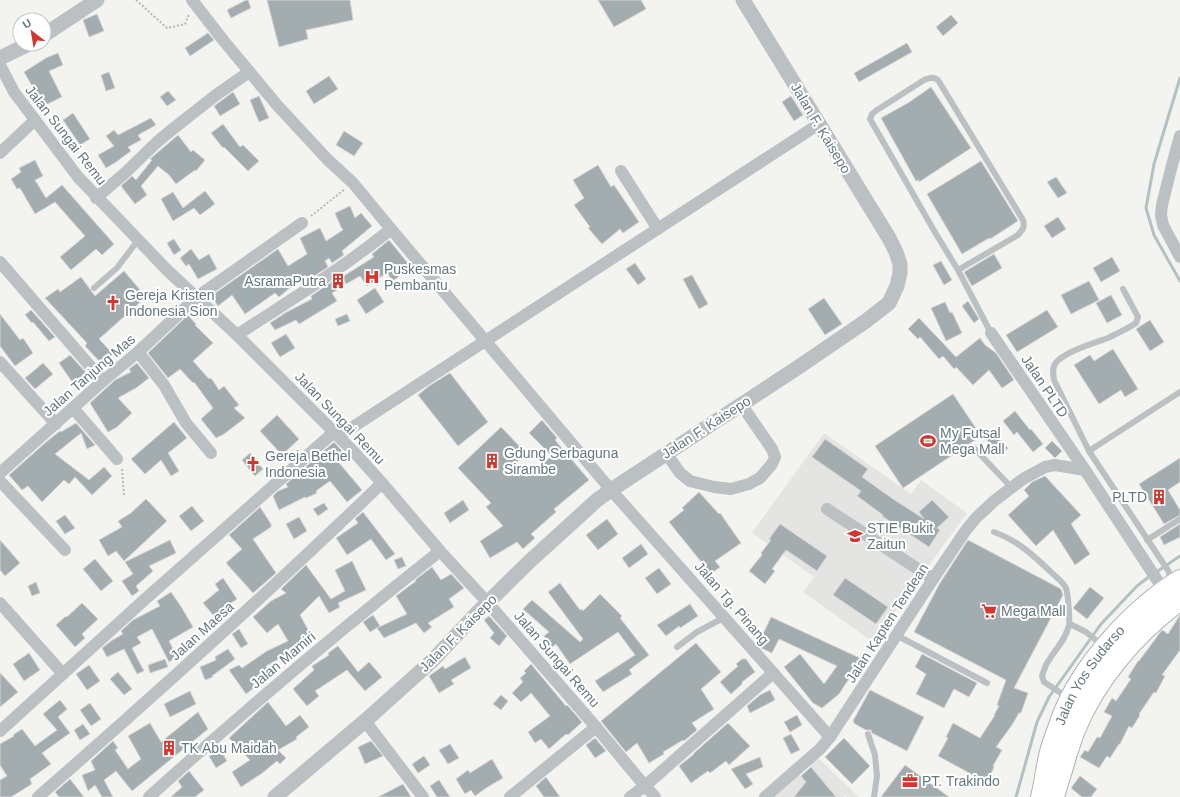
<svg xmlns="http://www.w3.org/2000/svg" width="1180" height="797" viewBox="0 0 1180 797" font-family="Helvetica,sans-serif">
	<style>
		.built { fill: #e4e4e3; fill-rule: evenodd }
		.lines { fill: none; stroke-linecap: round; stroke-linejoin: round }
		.stream { stroke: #b3c1c3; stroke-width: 3 }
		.building { fill: #a3acae; stroke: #d5d4d3 }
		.trunk-casing { stroke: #aeb3b5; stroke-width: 22 }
		.path { stroke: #b5b9ba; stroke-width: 2; stroke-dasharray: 2 2; stroke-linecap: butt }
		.service { stroke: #bbc0c2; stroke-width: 6 }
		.minor { stroke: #bbc0c2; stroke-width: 12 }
		.tertiary { stroke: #bbc0c2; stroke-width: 15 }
		.trunk { stroke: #fff; stroke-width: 20 }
		.labels { text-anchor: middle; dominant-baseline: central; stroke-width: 4; stroke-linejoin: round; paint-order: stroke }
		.street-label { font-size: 14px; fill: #65787e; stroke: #fff }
		.poi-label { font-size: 14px; fill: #65787e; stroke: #fff; text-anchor: start }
	</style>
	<rect width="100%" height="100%" fill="#f3f3f0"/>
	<g class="built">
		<path d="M824 433 911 494 921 480 967 513 873 642 803 592 814 577 752 533ZM825 439 868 469 855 487 812 457ZM868 482 890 498 879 513 857 497ZM893 499 940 530 929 547 882 516ZM780 524 827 556 817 571 770 539Z"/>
		<polygon points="811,751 859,797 847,797 845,795 844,797 827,797 832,793 809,764 798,773 818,797 761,797"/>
	</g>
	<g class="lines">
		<g class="stream">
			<polyline points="1180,78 1154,164 1146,208 1154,235 1180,281"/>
			<polyline points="1155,573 1180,556"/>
			<polyline points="1016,797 1037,722 1049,697 1101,624 1137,586 1150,576"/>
		</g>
	</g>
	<g class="building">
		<polygon points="246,0 248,0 251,8 231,18 227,10"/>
		<polygon points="267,0 350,0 353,20 306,30 308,39 279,47"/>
		<polygon points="598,0 641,0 646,9 614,27"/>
		<polygon points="97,14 104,31 89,37 83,20"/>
		<polygon points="951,15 958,23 943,36 936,27"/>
		<polygon points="208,33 214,40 190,56 185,48"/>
		<polygon points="907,43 912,52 859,82 854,73"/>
		<polygon points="58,53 63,65 49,71 62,97 39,108 32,93 35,91 24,72 46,58"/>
		<polygon points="109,72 115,88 106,91 101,75"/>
		<polygon points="329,76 338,89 314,104 306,91"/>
		<polygon points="931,87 971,148 919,182 919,180 916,181 881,118 908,103"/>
		<polygon points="168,91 176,100 167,106 160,97"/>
		<polygon points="233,92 240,104 220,116 214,106"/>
		<polygon points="259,96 269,118 259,122 250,100"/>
		<polygon points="791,96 803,115 794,121 782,102"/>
		<polygon points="73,113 90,139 80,145 63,120"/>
		<polygon points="151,118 156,125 138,135 141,140 128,147 131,151 116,162 106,168 98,155 114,146 106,136 114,130 118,135"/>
		<polygon points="223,124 240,147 243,145 259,161 248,171 224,147 223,148 211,133"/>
		<polygon points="344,131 363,143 354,156 336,145"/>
		<polygon points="178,135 191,152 193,150 205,160 196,171 195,170 176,184 169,175 158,166 141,186 147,195 135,204 121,186 132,176 136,180 152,160 150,159"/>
		<polygon points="35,160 43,176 35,180 46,198 62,185 114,244 102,255 96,249 71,270 60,257 85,236 55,202 35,214 20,188 17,189 11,179 21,172 19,168"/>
		<polygon points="981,161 1018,221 990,239 989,238 962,254 927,194"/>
		<polygon points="598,165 611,187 614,185 639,222 623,233 620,229 602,244 588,228 590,227 574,205 584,198 573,180"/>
		<polygon points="1056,177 1067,193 1058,198 1047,182"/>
		<polygon points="205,191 215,204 200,215 194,208 173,221 161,199 173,192 183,208"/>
		<polygon points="350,206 355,218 361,213 372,226 342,251 344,255 332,263 329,258 325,261 328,267 308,280 305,275 279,297 275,293 245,314 232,295 218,306 211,296 278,249 288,266 307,254 300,238 320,228 326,241 343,230 341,227 335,213"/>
		<polygon points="1058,217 1066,229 1052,238 1044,226"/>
		<polygon points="174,239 181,250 174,255 167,243"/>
		<polygon points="389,240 411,267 393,281 387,273 367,286 360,276 346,284 342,277 374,257 372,254"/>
		<polygon points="191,249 199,260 209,254 217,269 198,279 189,264 186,266 180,258"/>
		<polygon points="994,254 1002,268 972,286 964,272"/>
		<polygon points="1112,257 1120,271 1101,282 1093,268"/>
		<polygon points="941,261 952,280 944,285 933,265"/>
		<polygon points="635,263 646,279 638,285 626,269"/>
		<polygon points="124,271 146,297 99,339 113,354 102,364 85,346 87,343 45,298 58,289 60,292 81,277 95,296"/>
		<polygon points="692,275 708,304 699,309 683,279"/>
		<polygon points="333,281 337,290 332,293 337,301 299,324 296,320 275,330 270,323 285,313 312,299 311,296"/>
		<polygon points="1089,281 1099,300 1071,314 1061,295"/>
		<polygon points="375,288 384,302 366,314 357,300"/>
		<polygon points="1111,295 1122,315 1107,323 1096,303"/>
		<polygon points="824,298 842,324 825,335 808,309"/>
		<polygon points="968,301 979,319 974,323 962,306"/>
		<polygon points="945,302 950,313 952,312 962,333 946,341 931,308"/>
		<polygon points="31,310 55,337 49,341 33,322 32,323 25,315"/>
		<polygon points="1047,310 1058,327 1017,352 1006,335"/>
		<polygon points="0,314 20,340 23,338 33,353 15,366 0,346"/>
		<polygon points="347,314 350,321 338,326 335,319"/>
		<polygon points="188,315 196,324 195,325 213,343 193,361 209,379 211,378 219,390 224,386 239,405 234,408 245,418 224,434 216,438 201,419 213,408 194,382 193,383 180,369 168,378 148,353"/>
		<polygon points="919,318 956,357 980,338 985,345 996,353 1014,380 1002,388 989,370 973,385 956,367 954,369 943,356 939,359 920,337 918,339 908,329"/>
		<polygon points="1150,320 1164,342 1150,351 1136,329"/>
		<polygon points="286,334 295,348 280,357 271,343"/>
		<polygon points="1113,349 1138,389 1125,397 1121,390 1099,404 1074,365 1090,355 1094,361"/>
		<polygon points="70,355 89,376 75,386 59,363"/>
		<polygon points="43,363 53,374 35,389 25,378"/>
		<polygon points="137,363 149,378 136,388 118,398 132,413 117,427 108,432 90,403 115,380 131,372 129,369"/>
		<polygon points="450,373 488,422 458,446 418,395 429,386"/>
		<polygon points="953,394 981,436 903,488 875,446"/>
		<polygon points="1015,411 1030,430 1031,429 1043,444 1033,452 1017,432 1014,435 1003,421"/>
		<polygon points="277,415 299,439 282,455 260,431"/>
		<polygon points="542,420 557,438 555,440 589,480 554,509 556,512 531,534 535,538 523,549 517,542 490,558 480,541 503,526 486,507 491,503 458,468 501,427 526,453 514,465 526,477 552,456 529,433"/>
		<polygon points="174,422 187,438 168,453 179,471 171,476 161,460 145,474 131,459"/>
		<polygon points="76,423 95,445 87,449 81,433 55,454 89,480 104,467 112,476 92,495 75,477 69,484 64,480 42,502 28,486 22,490 9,475 45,443 60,431 61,432"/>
		<polygon points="990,431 1008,448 1002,455 984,437"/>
		<polygon points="825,439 868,469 862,477 893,499 924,519 919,512 932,500 949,517 937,528 940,530 929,547 882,516 883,515 857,496 861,491 812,457"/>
		<polygon points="1052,441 1062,451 1055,458 1045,448"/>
		<polygon points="334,442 342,451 334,457 362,490 347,502 330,481 316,491 317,493 306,498 305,497 279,510 273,496 278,491 288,487 286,484"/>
		<polygon points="250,453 263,469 255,476 242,460"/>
		<polygon points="1180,458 1180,482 1168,490 1180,510 1180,515 1164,524 1139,484"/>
		<polygon points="1045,476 1081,515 1071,524 1090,554 1075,565 1053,530 1036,546 1008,515 1029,496 1024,490 1032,482"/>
		<polygon points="699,492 719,514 720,513 741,543 715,561 720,567 711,574 669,522 684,510 682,508"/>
		<polygon points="146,499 167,521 124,561 116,551 108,556 99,540 122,527 118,521 131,513"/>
		<polygon points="463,500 469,510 450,523 444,513"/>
		<polygon points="324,503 328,509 318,516 313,509"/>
		<polygon points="192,506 204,521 191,531 179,516"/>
		<polygon points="260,507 271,524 271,527 253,539 276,573 253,593 226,563 242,549 229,535"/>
		<polygon points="363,512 395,554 386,560 371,539 347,555 336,538 358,523 355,519"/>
		<polygon points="65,515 75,528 65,534 56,521"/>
		<polygon points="299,517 307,531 294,539 286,524"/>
		<polygon points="607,519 618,534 598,550 586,535"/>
		<polygon points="780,524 827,556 817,571 786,550 772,569 775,571 765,584 749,571 762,555 761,553 771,540 769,539"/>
		<polygon points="1180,524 1180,537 1164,545 1160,537"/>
		<polygon points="0,540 20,563 5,576 0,570"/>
		<polygon points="170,540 176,553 149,566 153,571 136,586 139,591 132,596 122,581 133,574 125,562"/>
		<polygon points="968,540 1061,589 1063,595 1014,688 1028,693 1021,713 1019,713 1012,725 996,747 1002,750 993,766 994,767 988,780 974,774 973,775 938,756 948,738 946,737 953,723 980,738 995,715 994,715 999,706 997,705 1006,680 914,632 940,583"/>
		<polygon points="641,544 648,554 629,568 622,558"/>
		<polygon points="402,557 406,566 398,569 394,560"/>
		<polygon points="95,559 113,581 101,591 83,569"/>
		<polygon points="352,561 366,590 338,603 340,607 329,613 319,596 300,615 311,635 286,651 288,654 266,666 270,672 253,683 255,687 246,694 229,670 239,665 242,668 267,651 288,641 278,624 267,633 253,617 271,601 286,593 281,589 306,565 331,599 345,591 335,570"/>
		<polygon points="432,567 441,580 451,574 464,588 449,599 454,607 428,623 432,627 424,633 416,623 384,638 377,628 407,614 396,596 416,581 415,580"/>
		<polygon points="659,568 671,584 657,594 645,578"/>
		<polygon points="223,578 237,599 228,605 214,616 203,603 219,590 215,584"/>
		<polygon points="845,578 888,607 876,624 833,595"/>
		<polygon points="36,582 40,593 32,596 28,586"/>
		<polygon points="560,583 580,610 582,609 583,611 600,594 622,616 620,618 649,655 629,670 632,674 603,692 595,681 635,655 618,632 570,664 556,644 552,647 544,636 549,632 523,609 532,600 580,642 583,639 548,592"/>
		<polygon points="1090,587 1104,598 1087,619 1073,608"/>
		<polygon points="171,592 182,608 193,627 169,641 177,657 169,662 152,629 137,637 141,643 132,648 144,671 137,674 124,649 107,657 102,648 111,641 123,634 121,631 133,620 160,606 157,601"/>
		<polygon points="82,603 98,619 82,634 85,638 75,647 56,625 66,616 67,617"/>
		<polygon points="690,604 698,616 680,628 679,626 666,636 657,625"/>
		<polygon points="373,615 380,626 370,632 363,622"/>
		<polygon points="1180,615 1180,650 1162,675 1165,676 1156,693 1154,692 1139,714 1140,715 1132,728 1129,726 1120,744 1119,744 1110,758 1107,756 1099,768 1080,757 1085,750 1088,752 1097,737 1100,738 1112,716 1104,712 1112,698 1116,701 1131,679 1128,677 1138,661 1139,661 1162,630 1168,634"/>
		<polygon points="489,616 507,636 499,646 490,638 494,633 484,620"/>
		<polygon points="771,617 862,659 839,694 822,708 813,703 784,667 800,654 824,684 837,666 779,639 772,653 761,648 758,645"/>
		<polygon points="239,629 248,644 241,648 232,634"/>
		<polygon points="696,643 721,672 701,689 714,709 692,723 697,730 684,741 683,740 663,752 664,754 649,763 637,743 626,752 601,721"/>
		<polygon points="338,646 358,672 369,662 382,677 365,691 347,670 315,691 319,696 307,706 293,689 314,670 312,666 329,655 328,653"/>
		<polygon points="228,649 235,659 212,676 213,677 205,680 200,667 216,660 215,657"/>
		<polygon points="29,653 40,670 24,681 13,664"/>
		<polygon points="922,654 977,683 969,697 954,689 944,708 916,694 926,674 915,667"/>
		<polygon points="465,657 471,668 451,680 454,684 439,693 429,676 443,666 445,669"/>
		<polygon points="165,659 168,667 150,673 148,665"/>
		<polygon points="742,659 746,659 755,672 742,682 742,684 731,694 720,682 738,666 736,664"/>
		<polygon points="531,664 566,706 567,705 582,722 568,735 566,734 549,749 541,739 535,743 528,732 550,716 531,693 521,702 512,693 523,682 520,678 526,673 524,671"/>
		<polygon points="89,665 100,681 87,690 76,674"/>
		<polygon points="118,672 132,689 124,695 110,679"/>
		<polygon points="0,673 18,692 0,707"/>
		<polygon points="770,690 775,700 750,713 747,706 760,695"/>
		<polygon points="870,690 924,717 907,751 872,733 871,730 866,730 855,724 853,721"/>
		<polygon points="190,691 196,704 170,717 164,704"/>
		<polygon points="501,695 508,701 501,710 493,704"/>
		<polygon points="60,700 67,709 58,717 70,733 42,753 51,764 30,779 32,784 11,797 0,797 0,780 7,776 0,765 0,744 14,736 13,735 22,729 35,746 57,730 43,714"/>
		<polygon points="268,702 286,726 300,715 309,727 296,737 297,739 278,750 286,758 280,764 277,761 261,774 241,787 232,772 250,760 229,738"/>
		<polygon points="90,703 101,719 91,726 80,710"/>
		<polygon points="198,712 208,729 132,791 116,771 104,780 113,797 102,797 95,785 88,791 82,775 95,770 91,761 113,741 118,748 115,750 128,769 141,759 128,736 150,723 161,742"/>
		<polygon points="797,715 802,725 790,732 784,722"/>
		<polygon points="728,723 750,746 729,765 726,761 710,773 708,771 691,783 679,766 694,754 694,753"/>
		<polygon points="83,724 90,734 80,740 74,730"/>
		<polygon points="791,734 800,750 791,754 783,738"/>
		<polygon points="595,738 606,751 595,758 586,745"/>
		<polygon points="844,738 870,766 852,784 825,757"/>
		<polygon points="371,741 383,756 365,764 358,747"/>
		<polygon points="450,744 459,758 448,764 439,750"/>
		<polygon points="220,749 227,761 216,768 209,756"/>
		<polygon points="424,756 430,765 418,773 412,764"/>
		<polygon points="760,757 763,767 746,774 753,784 745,789 731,769"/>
		<polygon points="492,759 503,778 486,788 475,796 471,790 465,794 456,779 468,770 470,773"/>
		<polygon points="905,765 949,797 881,797"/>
		<polygon points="811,767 836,797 794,797 806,782 801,776"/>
		<polygon points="189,771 204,790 195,797 171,797 182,787 178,781"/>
		<polygon points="1080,776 1097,789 1091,797 1082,797 1071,788"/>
		<polygon points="546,777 560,797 544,797 536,786"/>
		<polygon points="70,779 84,797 59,797 55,792"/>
		<polygon points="439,780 450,797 437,797 430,786"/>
		<polygon points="403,784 411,797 378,797"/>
	</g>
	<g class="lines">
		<defs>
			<g id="trunk">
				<path id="s1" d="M1041 797C1045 782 1046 767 1050 752 1053 741 1058 729 1062 717 1082 665 1132 610 1180 580"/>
				<path d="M1054 797C1058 782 1063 768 1067 753 1070 745 1072 737 1075 730 1096 678 1136 633 1180 600"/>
			</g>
		</defs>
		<use href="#trunk" class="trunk-casing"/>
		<g class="path">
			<polyline points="136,0 167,28 185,24 189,14"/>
			<polyline points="311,216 345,189"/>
			<polyline points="122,469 124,495"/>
		</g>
		<g class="service">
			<path d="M958 270 1018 235C1023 229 1025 227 1023 220L938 80C933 76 929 78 924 80L877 110 872 114 870 119 936 234 958 270 991 333"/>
			<polyline points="94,288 117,268 138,240"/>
			<path d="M1123 289 1138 317 1136 323C1127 329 1118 333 1108 338 1094 343 1063 352 1055 364 1052 369 1053 374 1054 380L1089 451 1169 572V579L1167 582"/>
			<polyline points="974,448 1012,488"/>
			<polyline points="1089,451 1180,392"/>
			<path d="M994 532C1017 540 1034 556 1051 572 1056 577 1063 582 1066 588 1068 594 1070 619 1069 625 1066 640 1053 652 1046 665 1045 668 1043 672 1042 676L1044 682 1067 697"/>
			<polyline points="1147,540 1180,519"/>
			<polyline points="1070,624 1086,632 1103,646"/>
			<polyline points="896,635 987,683"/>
			<polyline points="677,647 697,632 725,617"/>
			<polyline points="868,734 875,755 877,776 874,797"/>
		</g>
		<g class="minor">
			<polyline points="192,0 223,40 277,105 327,159 353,183 391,229 611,490 830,737"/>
			<polyline points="0,65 14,92 78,177 167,270 237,335 354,452 382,483 440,551 488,603 596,727 639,779 655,797"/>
			<polyline points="1180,136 1171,169 1162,205 1161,215 1163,225 1180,257"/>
			<polyline points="0,153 35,120"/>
			<polyline points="621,171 658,229"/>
			<polyline points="96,198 125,173 157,142 174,128 216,95 249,72"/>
			<polyline points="0,262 103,381"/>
			<polyline points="991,333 1085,470 1167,595"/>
			<path d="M237 335C289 301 342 269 391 229"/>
			<polyline points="138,352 164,385 186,423 211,453"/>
			<polyline points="0,362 56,424"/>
			<polyline points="73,408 117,459"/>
			<polyline points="339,436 819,124"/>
			<polyline points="666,453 680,473 690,481 714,487 731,489 749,484 760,478 772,464 775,457 772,449 741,404"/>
			<polyline points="0,473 103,381 138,352 197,297 302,223"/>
			<polyline points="0,481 65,550"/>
			<polyline points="827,509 933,579"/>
			<polyline points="0,603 63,674"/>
			<polyline points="365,721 423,797"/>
			<polyline points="0,731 143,601 334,432"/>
			<path d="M38 797C155 695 270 591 382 483"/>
			<path d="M149 797C243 712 340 630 440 551"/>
			<polyline points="510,797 596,727"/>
			<polyline points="630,797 645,786 773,673"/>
			<polyline points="765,797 820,749 830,737 933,579 966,530 976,518 994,501 1023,479 1045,467 1055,465 1085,470"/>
		</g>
		<g class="tertiary">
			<polyline points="44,35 97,0"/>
			<polyline points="0,58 29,44"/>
			<polyline points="275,797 365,721 433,660 476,614 530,561 597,500 611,490 797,368 866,321 889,303 897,286 900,273 900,264 896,252 889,238 743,0"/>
		</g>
		<use href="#trunk" class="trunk"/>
	</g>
	<defs>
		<symbol id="hospital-bare" viewBox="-9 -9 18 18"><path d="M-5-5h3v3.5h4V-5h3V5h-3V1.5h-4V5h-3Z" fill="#d23831" stroke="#fff" stroke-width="2.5" paint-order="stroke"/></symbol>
		<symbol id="building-bare" viewBox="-9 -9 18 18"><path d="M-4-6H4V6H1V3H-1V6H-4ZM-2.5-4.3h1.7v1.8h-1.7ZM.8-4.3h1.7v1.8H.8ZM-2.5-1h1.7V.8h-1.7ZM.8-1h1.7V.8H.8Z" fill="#d23831" stroke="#fff" stroke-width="2.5" paint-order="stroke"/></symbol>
		<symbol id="church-bare" viewBox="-9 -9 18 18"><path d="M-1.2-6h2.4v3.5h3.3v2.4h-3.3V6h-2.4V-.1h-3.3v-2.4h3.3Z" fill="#d23831" stroke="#fff" stroke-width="2.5" paint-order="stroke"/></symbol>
		<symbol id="stadium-bare" viewBox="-9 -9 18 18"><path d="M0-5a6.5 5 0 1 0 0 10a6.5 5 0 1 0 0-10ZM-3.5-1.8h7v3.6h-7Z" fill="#d23831" stroke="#fff" stroke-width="2.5" paint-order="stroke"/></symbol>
		<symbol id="university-bare" viewBox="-9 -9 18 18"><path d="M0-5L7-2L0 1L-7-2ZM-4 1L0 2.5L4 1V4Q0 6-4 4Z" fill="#d23831" stroke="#fff" stroke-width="2.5" paint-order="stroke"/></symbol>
		<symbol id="supermarket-bare" viewBox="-9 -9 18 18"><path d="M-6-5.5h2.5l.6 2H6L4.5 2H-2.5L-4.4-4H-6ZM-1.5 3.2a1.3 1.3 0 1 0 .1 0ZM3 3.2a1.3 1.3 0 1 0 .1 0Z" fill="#d23831" stroke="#fff" stroke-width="2.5" paint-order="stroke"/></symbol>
		<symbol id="office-bare" viewBox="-9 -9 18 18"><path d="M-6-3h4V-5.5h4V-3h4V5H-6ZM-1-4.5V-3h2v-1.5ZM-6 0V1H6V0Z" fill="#d23831" stroke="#fff" stroke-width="2.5" paint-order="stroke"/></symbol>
	</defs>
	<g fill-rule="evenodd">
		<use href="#hospital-bare" x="361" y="266" width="22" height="22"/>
		<use href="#building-bare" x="327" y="270" width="22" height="22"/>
		<use href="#church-bare" x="102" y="292" width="22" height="22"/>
		<use href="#stadium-bare" x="917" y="430" width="22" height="22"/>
		<use href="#building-bare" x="481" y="450" width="22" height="22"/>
		<use href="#church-bare" x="242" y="453" width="22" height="22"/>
		<use href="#building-bare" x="1148" y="486" width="22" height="22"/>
		<use href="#university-bare" x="844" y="525" width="22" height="22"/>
		<use href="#supermarket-bare" x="978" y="600" width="22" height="22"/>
		<use href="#building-bare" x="158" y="737" width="22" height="22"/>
		<use href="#office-bare" x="899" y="770" width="22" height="22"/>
	</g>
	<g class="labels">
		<g class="street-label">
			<text transform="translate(821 128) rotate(59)">Jalan F. Kaisepo</text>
			<text transform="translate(66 135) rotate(52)">Jalan Sungai Remu</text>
			<text transform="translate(89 375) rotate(-41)">Jalan Tanjung Mas</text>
			<text transform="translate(1045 386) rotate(56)">Jalan PLTD</text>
			<text transform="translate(340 418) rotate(46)">Jalan Sungai Remu</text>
			<text transform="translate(706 427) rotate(-33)">Jalan F. Kaisepo</text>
			<text transform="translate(732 603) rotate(49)">Jalan Tg. Pinang</text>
			<text transform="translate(887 623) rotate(-57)">Jalan Kapten Tendean</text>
			<text transform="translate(202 631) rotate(-42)">Jalan Maesa</text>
			<text transform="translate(458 633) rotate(-45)">Jalan F. Kaisepo</text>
			<text transform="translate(557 659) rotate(49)">Jalan Sungai Remu</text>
			<text transform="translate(283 660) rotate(-40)">Jalan Mamiri</text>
			<text stroke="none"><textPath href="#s1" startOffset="133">Jalan Yos Sudarso</textPath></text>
		</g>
		<g class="poi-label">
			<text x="384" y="269">Puskesmas<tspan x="384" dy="16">Pembantu</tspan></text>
			<text x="326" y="281" text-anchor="end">AsramaPutra</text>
			<text x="125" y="295">Gereja Kristen<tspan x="125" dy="16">Indonesia Sion</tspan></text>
			<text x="940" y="433">My Futsal<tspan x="940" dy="16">Mega Mall</tspan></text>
			<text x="504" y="453">Gdung Serbaguna<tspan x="504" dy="16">Sirambe</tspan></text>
			<text x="265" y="456">Gereja Bethel<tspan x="265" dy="16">Indonesia</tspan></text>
			<text x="1147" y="497" text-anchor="end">PLTD</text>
			<text x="867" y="528">STIE Bukit<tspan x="867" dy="16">Zaitun</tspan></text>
			<text x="1001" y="611">Mega Mall</text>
			<text x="181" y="748">TK Abu Maidah</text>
			<text x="922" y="781">PT. Trakindo</text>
		</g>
	</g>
	<g transform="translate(32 32) rotate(329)"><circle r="19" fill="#ffffff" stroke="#c1c9cb"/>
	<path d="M0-3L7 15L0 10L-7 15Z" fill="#d23831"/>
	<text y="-6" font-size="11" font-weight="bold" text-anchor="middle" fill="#65787e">U</text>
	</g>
</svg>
